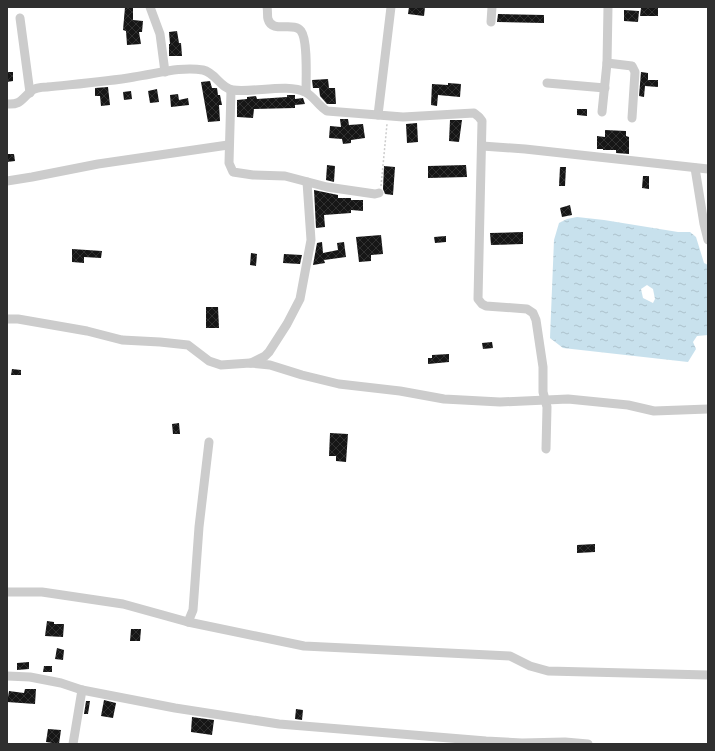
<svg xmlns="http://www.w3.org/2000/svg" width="715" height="751" viewBox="0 0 715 751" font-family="Jost,sans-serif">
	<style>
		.water { fill: url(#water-ripples); fill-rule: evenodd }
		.building { fill: url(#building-cross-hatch) }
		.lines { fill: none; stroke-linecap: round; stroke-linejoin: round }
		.path { stroke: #ccc; stroke-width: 1.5; stroke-dasharray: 2 2; stroke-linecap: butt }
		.minor { stroke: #ccc; stroke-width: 9 }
	</style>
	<defs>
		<pattern id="water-ripples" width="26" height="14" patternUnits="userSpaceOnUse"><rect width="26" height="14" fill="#c8e1ed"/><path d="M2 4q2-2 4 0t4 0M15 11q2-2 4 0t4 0" fill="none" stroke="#acc1cc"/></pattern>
		<pattern id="building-cross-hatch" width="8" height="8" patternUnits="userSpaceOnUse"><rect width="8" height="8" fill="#161616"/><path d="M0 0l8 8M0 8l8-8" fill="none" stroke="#303030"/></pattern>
	</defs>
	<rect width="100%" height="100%" fill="#fff"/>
	<path class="water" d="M577 217 604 220 678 232H690L696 237 704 263 708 265V335L697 336 693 342 696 349 688 362 563 348 550 338 554 240 559 223 567 219ZM647 285 653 289 655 299 653 303 643 298 641 289Z"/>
	<g class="building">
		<polygon points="125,7 133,7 133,20 143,21 142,32 139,32 141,44 127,45 126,31 123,30"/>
		<polygon points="409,7 425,7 424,16 408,14"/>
		<polygon points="641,8 658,8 658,16 640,16"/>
		<polygon points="624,10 639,11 638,22 624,21"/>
		<polygon points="498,14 544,15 544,23 497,22"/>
		<polygon points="177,31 179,43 181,43 182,56 169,56 169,44 170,44 169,32"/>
		<polygon points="7,72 13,72 13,81 7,82"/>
		<polygon points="641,72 648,73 648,80 658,80 658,87 645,86 644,97 639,96"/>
		<polygon points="328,79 329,88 335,88 336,104 327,104 320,96 319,88 313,88 312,80"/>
		<polygon points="210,81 212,88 217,88 218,95 220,95 222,105 219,105 220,121 208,122 201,82"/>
		<polygon points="448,83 461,84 460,97 438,95 437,106 431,105 432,84 448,85"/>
		<polygon points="108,87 110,105 101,106 100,96 95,96 95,88"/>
		<polygon points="157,89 159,102 150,103 148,91"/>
		<polygon points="131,91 132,99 124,100 123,92"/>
		<polygon points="178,94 179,100 188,98 189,105 171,107 170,95"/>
		<polygon points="287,95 295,95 295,99 303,98 305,104 295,105 295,108 254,109 253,118 237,117 237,100 247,99 247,97 256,96 257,99 287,97"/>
		<polygon points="577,109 587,109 587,116 577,115"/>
		<polygon points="340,119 348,119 349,125 363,124 365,138 351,140 351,143 343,144 342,139 329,138 330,126 341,127"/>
		<polygon points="450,120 462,120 459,142 449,141"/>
		<polygon points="417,123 418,142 407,143 406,124"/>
		<polygon points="605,130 626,131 626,136 629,137 629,154 616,153 616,150 603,150 603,149 597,149 597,136 605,137"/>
		<polygon points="7,154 14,154 15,161 7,162"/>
		<polygon points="327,165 335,166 334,182 326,180"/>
		<polygon points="466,165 467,177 428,178 428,166"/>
		<polygon points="384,166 395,167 393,195 385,194 383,189"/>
		<polygon points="560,167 566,167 565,186 559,186"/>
		<polygon points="643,176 649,176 649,189 642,188"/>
		<polygon points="314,190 338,195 338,198 351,198 351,200 363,200 363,211 351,210 351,213 324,215 325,227 316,228"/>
		<polygon points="570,205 572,215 562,217 560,208"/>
		<polygon points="523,232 523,244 491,245 490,233"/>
		<polygon points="381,235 383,254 371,255 371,261 359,262 356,237"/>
		<polygon points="446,236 446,242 435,243 434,237"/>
		<polygon points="322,242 323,253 338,250 337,243 344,242 346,257 324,260 325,263 313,265 317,243"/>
		<polygon points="72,249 102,251 101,258 84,257 84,263 72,262"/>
		<polygon points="251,253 257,254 256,266 250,265"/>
		<polygon points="284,254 302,255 300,264 283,263"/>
		<polygon points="206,307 218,307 219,328 206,328"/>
		<polygon points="492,342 493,348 483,349 482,343"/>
		<polygon points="449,354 449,362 428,364 428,358 432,358 432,355"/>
		<polygon points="12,369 21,370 21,375 11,375"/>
		<polygon points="179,423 180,434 173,434 172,424"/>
		<polygon points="330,433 348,434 346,462 336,461 336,456 329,456"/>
		<polygon points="595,544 595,552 577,553 577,545"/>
		<polygon points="47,621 54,622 54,624 64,624 63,637 45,636"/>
		<polygon points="131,629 141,629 140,641 130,641"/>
		<polygon points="57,648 64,650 63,660 55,659"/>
		<polygon points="29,662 29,669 17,670 17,663"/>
		<polygon points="44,666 52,666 52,672 43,672"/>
		<polygon points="25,689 36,689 35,704 7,702 9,691 24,693"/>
		<polygon points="104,700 116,703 113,718 101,716"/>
		<polygon points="86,701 90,701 88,714 84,714"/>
		<polygon points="296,709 303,710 302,720 295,719"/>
		<polygon points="192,717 214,720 212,735 191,732"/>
		<polygon points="48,729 61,730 59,744 46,742"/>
	</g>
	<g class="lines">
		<polyline class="path" points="381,186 387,124"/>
		<g class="minor">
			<polyline points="150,7 160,34 165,72"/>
			<path d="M267 7C268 11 267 16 268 19 272 34 294 21 301 31 308 40 306 79 306 92"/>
			<polyline points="391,7 378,115 403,117 474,113 479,117 482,121 478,299 482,304 486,306 527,309 533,313 536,320 543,367 543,392 547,407 546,449"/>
			<polyline points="608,7 607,63 632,66 635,72 632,118"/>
			<polyline points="20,18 30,93"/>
			<polyline points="491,22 492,7"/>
			<polyline points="547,83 605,88"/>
			<polyline points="231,90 229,163 233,172 253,175 285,176 327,187 375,194 379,193"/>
			<path d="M7 104C20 105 21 100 30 92 34 88 41 87 47 87 76 84 105 82 134 77 156 74 181 66 203 70 216 73 220 88 233 90 252 93 289 83 305 92 314 96 318 106 327 111L378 115"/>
			<polyline points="602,112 607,63"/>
			<polyline points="482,146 525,149 708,169"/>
			<polyline points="695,168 704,224 708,240"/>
			<polyline points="7,181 32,177 98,164 228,145"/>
			<polyline points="7,319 18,319 87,331 122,340 160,342 188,345 209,361 221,365 250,363 270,365 302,375 339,384 400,391 444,399 500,402 568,399 628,405 654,411 708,409"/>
			<polyline points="251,363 265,356 269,352 287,324 300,299 311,240 307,182"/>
			<polyline points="7,592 42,592 123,604 188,622 193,610 199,527 209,442"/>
			<polyline points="188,622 304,646 510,656 530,666 548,671 708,675"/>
			<polyline points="7,676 30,677 61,683 82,690 175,708 279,724 486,741 522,743 565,742 588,744"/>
			<polyline points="73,744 82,690"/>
		</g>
	</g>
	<rect width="715" height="751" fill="none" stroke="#2f2f2f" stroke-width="16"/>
</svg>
